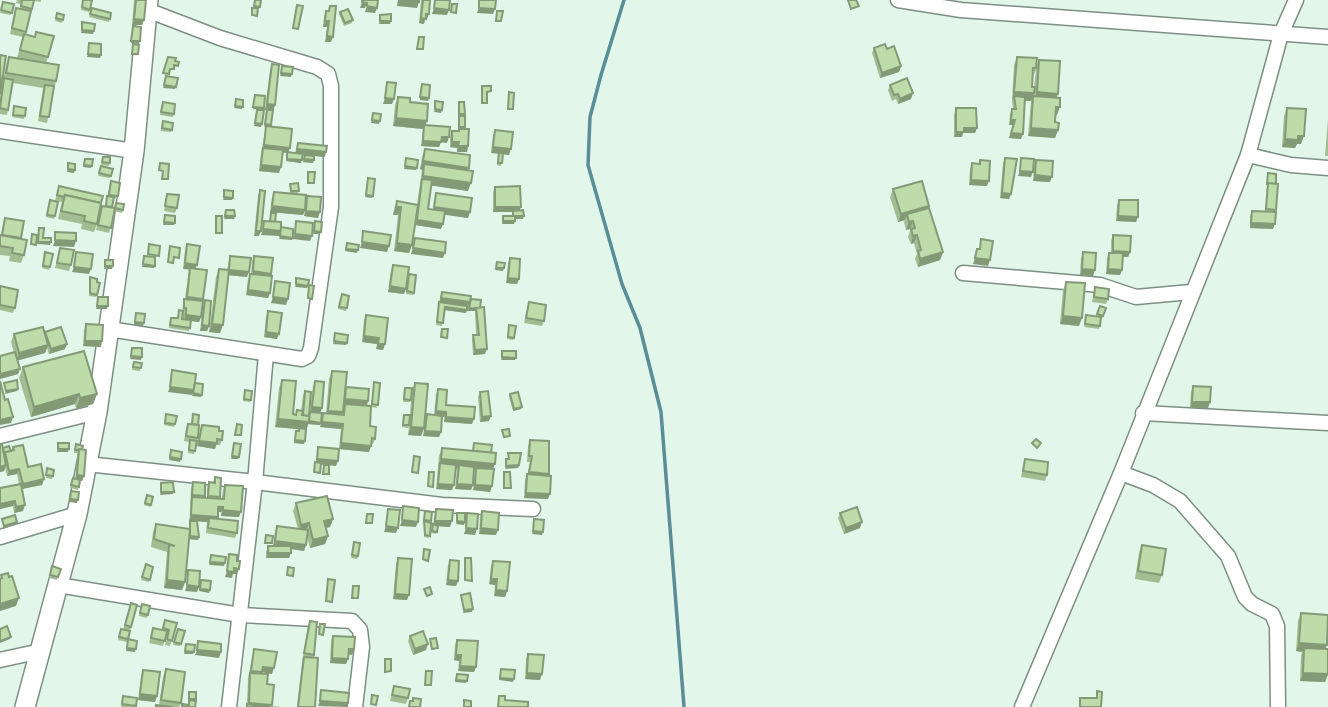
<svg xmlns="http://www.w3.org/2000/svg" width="1328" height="707" viewBox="0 0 1328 707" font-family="'Roboto Serif',serif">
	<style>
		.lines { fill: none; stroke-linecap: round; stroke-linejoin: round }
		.stream { stroke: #598e97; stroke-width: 3.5 }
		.street-casing { stroke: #7d8f84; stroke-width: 17 }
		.secondary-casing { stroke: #7d8f84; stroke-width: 22 }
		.street { stroke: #fff; stroke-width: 14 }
		.secondary { stroke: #fff; stroke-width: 19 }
		.wall { fill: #a3bd92; fill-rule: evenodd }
		.shaded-wall { fill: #849a77 }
		.building { fill: #bddcaa; stroke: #849a77; stroke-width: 2 }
	</style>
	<rect width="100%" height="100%" fill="#e2f6ea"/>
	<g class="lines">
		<polyline class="stream" points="624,0 601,75 590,117 588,165 622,284 640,328 661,412 684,707"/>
		<defs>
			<g id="street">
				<polyline points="898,0 961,10 1328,37"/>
				<polyline points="0,131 134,151"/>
				<polyline points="1248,155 1291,165 1328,168"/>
				<polyline points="963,273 1100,285 1136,297 1191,292"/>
				<polyline points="109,329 302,359 308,356 311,348 331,207 331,86 328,74 317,67 220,38 147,10"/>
				<polyline points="1143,413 1328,423"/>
				<polyline points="0,436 97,412"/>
				<polyline points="87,464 255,482 442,505 533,509"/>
				<polyline points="1121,473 1153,485 1180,501 1228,556 1245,597 1252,604 1272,614 1277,626 1278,707"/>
				<polyline points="0,537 77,514"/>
				<polyline points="58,585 240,615 352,621 360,630 362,647 355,707"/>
				<polyline points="0,660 41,651"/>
				<polyline points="229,707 255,482 266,354"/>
				<polyline points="1022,707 1121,473 1248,155 1281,34 1296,0"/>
			</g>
			<polyline id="secondary" points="25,707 77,514 97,412 134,151 148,0"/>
		</defs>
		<use href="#street" class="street-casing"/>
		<use href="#secondary" class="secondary-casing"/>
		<use href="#street" class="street"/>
		<use href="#secondary" class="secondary"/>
	</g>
	<g class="wall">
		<polygon points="17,0 41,0 41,2 34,1 25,35 34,37 36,32 48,57 46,63 56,81 47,123 38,121 43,88 13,83 8,110 7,115 0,114 0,98 6,65 9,57 17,58 23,37 10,34 16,8 20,9 21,4 16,3"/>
		<polygon points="83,0 92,0 89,12 81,10"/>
		<polygon points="134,0 146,0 144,20 142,25 132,25"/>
		<polygon points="421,0 430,0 427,19 425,19 424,24 419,23"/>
		<polygon points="3,2 14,4 11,15 0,13"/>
		<polygon points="330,6 331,42 325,42 327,27 323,27 324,16 326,11 328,11"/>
		<polygon points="91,11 111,13 109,22 89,17"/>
		<polygon points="340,12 353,20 352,23 344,26 339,14"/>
		<polygon points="57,13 64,15 62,23 55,21"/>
		<polygon points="874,48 901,66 899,72 880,78 872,53"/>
		<path d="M1017 57 1036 66 1039 60 1057 98V115H1055V122L1058 130 1055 138 1028 136 1031 101H1025L1021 139 1009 138 1013 125H1009L1010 114 1013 109 1012 100 1014 65ZM1036 70 1034 87H1032L1033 76Z"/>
		<polygon points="272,64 275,105 273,110 271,126 289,152 295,153 298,143 325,157 314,156 313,163 303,162 305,155 303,155 301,163 286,161 287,153 282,153 279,173 259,171 261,153 266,127 264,127 266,110 265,110 270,70"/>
		<polygon points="890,85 911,99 898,104 896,99 892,101 888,90"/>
		<polygon points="398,97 410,102 427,121 425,125 447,143 441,142 439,147 421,146 423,129 393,126 395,105"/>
		<polygon points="163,102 174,114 173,117 160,115"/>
		<polygon points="459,102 465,114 464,129 468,146 467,152 457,152 457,148 450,147 450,136 452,131 458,131 458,105"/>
		<polygon points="14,106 25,116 24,119 12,117"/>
		<polygon points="956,108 977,128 975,133 963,133 962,137 954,137 954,114"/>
		<polygon points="1287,108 1301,144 1297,144 1295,148 1282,147 1284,116"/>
		<polygon points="1328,119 1328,156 1325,156"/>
		<polygon points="162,124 172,130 171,132 161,131"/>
		<polygon points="495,130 509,155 503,154 501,166 497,165 498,153 491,153 493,135"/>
		<polygon points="425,149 468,170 468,191 431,185 428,209 433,210 436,193 468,218 444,214 441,229 415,225 412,245 409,253 394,251 398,215 393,215 394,209 397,201 417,204 422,170 420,169 422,157"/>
		<polygon points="103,157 110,163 109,166 101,165"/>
		<polygon points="1005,158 1011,194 1009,199 1000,198 1003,163"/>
		<polygon points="980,160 987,186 969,185 970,169 972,163 979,163"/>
		<polygon points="1036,160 1050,182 1033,181 1034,166"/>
		<polygon points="101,166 113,169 110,178 98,176"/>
		<polygon points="1268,173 1276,210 1273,229 1250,228 1250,216 1252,211 1265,211"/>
		<polygon points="110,184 118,196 117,199 114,198 112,208 123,210 122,213 114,211 109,233 96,230 100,211 102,206 105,206"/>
		<polygon points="290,184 299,191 298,193 294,194 305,201 307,196 318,218 304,216 305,210 303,215 270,212 272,197 274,192 290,193"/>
		<polygon points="59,186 97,224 94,232 81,229 82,224 58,219 62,202 55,201"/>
		<polygon points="495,187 519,211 523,219 515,219 514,224 502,224 503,216 512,216 513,212 493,212 493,192"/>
		<polygon points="893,189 929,206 928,208 943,252 940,260 918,267 915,259 917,254 914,243 911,244 908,237 910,231 910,229 906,230 904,222 905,220 898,222 890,197"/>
		<polygon points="260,190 259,236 254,236 258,196"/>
		<polygon points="167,194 177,208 175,213 164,211"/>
		<polygon points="50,200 58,202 54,219 46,217"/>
		<polygon points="1119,200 1138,217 1136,222 1116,221 1117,205"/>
		<polygon points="5,218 21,239 24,255 21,263 9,261 10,256 0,255 0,235 1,235"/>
		<polygon points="1113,235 1130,252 1128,257 1123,257 1122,270 1120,275 1106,274 1107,258 1109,253 1111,253 1111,241"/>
		<polygon points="187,244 196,269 203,301 201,317 199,322 191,321 189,331 169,328 171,318 177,318 179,310 182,311 183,305 185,299 189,269 183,269 185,250"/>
		<polygon points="60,248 71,265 69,271 55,268"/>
		<polygon points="1083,252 1093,276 1080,275 1081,258"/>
		<polygon points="44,255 50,267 49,270 42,268"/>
		<polygon points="230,256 247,277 228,275 220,333 209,332 216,277 219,269 227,270"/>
		<polygon points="254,256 271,276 270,293 268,298 246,295 248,279 251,274 252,261"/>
		<polygon points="510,258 519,279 517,284 506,283 508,263"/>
		<polygon points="393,265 404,294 388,292 391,270"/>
		<polygon points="409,274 414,293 413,295 406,294"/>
		<polygon points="90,277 97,295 96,297 89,296"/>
		<polygon points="1066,282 1079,326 1060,324 1063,290"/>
		<polygon points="0,286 15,308 13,313 0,310"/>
		<polygon points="1095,287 1108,299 1106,304 1092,302"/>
		<polygon points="442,292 471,299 480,308 485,354 473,355 472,340 473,335 476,335 475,311 468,311 469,305 468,307 467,307 466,313 445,310 442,326 436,325 440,298"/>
		<polygon points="342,294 347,308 346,311 338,309"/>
		<polygon points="205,300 209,326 207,331 200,331 203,306"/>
		<polygon points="529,302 544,321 542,326 524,323"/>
		<polygon points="1100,306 1106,308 1102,319 1101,318 1099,329 1084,327 1086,315 1096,316"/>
		<polygon points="268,311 277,339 264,337 266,317"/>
		<polygon points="366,315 385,344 383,350 376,349 377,344 362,342 364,320"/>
		<polygon points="86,324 101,347 83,346 84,330"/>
		<polygon points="509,325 514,338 513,340 507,339"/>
		<polygon points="14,334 45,334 65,349 49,354 47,348 45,353 18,360 20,369 18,374 0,379 0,356 14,353 11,342"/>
		<polygon points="142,363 140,371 132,370 133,364"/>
		<polygon points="23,367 97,394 93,404 76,409 75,404 31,417 19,378"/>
		<polygon points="332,371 346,388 368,401 367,406 371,406 374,382 377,408 371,407 370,426 375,439 373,444 371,444 369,452 339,449 341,429 320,427 321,423 320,425 308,424 304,444 294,443 296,431 299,431 299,429 275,427 279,388 282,380 293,414 295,415 297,410 301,411 303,396 305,391 309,416 313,386 315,381 322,408 320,413 321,418 323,413 326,414 329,379"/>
		<polygon points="415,383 425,419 427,414 434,415 436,394 438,389 446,405 472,424 444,422 444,417 442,417 441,432 439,437 423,436 424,428 421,436 408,435 409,427 408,428 402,427 403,417 404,415 410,415 411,400 410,402 403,402 404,390 405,388 412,390"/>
		<polygon points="1193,386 1210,402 1208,408 1190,408 1191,392"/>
		<polygon points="245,390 251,400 250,402 243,401"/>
		<polygon points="480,392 489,421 480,422 478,397"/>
		<polygon points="510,394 521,409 513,411 509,397"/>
		<polygon points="166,414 175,424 174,427 164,425"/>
		<polygon points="193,414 198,425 198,438 194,454 188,453 189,442 184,441 186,429 188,424 191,424"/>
		<polygon points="202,425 219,431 222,440 220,445 216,445 215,449 197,446 200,430"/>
		<polygon points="530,440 549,474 548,499 524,498 525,480 527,474 528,474 530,462 527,462 528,446"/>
		<polygon points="474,443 491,453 493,469 492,486 490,492 473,490 475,470 474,470 473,485 471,490 455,489 457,469 456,468 454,485 452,490 436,489 439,456 442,448 472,451"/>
		<polygon points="0,444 3,448 11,451 12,451 13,447 28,467 44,479 42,485 22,489 23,511 14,513 13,506 0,509 0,488 19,484 17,474 7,476 5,467 4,471 0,472"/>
		<polygon points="75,447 82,450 84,476 82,481 80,481 78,490 70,488 73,478 75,479 78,453 74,453"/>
		<polygon points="1025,459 1047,475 1045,481 1021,477"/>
		<polygon points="47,468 53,476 52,479 46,478"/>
		<polygon points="215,477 219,498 222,498 223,490 225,485 239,517 221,516 221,512 218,512 217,519 237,533 235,538 206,533 207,522 197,521 198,540 189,539 185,582 182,590 164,588 167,552 151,547 153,532 156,524 189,529 191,488 193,482 205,496 204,498 207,498 207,488 209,482 213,482"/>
		<polygon points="147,495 151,505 150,507 144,505"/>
		<polygon points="296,503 333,519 330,527 326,528 328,536 325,544 310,548 307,536 304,551 291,549 289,558 266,558 266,552 268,546 273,546 275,531 277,526 298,529 293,511"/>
		<polygon points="436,509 450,527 438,526 436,534 431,533"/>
		<polygon points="425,511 432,512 429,538 424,537 424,522 423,522"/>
		<polygon points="482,511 496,535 479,534 480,517"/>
		<polygon points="840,513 860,528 844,534 838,518"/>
		<polygon points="354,542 358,556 357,559 351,558"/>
		<polygon points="1142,545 1162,575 1159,583 1135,579 1139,553"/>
		<polygon points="398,558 407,600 393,599 396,564"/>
		<polygon points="450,560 458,581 456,586 446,585 448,565"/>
		<polygon points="493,561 507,591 505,597 494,596 495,585 489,584 491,566"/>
		<polygon points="146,564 153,567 149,582 141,580"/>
		<polygon points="52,566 58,577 57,580 49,578"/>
		<polygon points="131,603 137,605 127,642 118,640 121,629 123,630"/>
		<polygon points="142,604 148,615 147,618 139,616"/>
		<polygon points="1301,613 1326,649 1328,649 1328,675 1325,682 1300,681 1301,656 1302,652 1296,651 1298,621"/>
		<polygon points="165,620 177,623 170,646 165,645 168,635 166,635 163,646 149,643 153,628 162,630"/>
		<polygon points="310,621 314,655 315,707 297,707 302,662 308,626"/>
		<polygon points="178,629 185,631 180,646 173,645"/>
		<polygon points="333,636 354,649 352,655 349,654 346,664 330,663 331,641"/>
		<polygon points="410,636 426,650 413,655 408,641"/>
		<polygon points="457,640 476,667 474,672 458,671 459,661 454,660 455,645"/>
		<polygon points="254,649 272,674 262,672 262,674 267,684 272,706 282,707 246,707 247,704 248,678"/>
		<polygon points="528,654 540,680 525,679 526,659"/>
		<polygon points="166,669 181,703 179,707 156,707 159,705 163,677"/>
		<polygon points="143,670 157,696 155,702 138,700 141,676"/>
		<polygon points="394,686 408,698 406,704 390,701"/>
		<polygon points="123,696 137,698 135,707 121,707"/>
	</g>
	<g class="shaded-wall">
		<polygon points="398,0 419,2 417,8 397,6"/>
		<polygon points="362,2 367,3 365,8 360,8"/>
		<polygon points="367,6 377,8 375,13 365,12"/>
		<polygon points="434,8 449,10 447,15 432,14"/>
		<polygon points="479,8 495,9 493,14 477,13"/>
		<polygon points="426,14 429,14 427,19 425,19 424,24 419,23 421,18"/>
		<polygon points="134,19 144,20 142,25 132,25"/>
		<polygon points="325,21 329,21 327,27 323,27"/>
		<polygon points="380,21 391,21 390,24 379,24"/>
		<polygon points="82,30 94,31 93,34 81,33"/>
		<polygon points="327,36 333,37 331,42 325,42"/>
		<polygon points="131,41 140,41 139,44 131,43"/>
		<polygon points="88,54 101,55 100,58 87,57"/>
		<polygon points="901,66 899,72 880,78 882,73"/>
		<polygon points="281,73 292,74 291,77 280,76"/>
		<polygon points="164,85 176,87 175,89 163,88"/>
		<polygon points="1014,92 1034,93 1031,101 1014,100 1014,96 1012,100"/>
		<polygon points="1037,92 1058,94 1055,102 1034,100"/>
		<polygon points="913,93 911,99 898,104 900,99"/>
		<polygon points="420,97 429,98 428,101 420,100"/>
		<polygon points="385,98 394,99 392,104 383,104"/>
		<polygon points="267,104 275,105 273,111 265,110"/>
		<polygon points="235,106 243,107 242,109 234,108"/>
		<polygon points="253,107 264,108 263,110 253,109"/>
		<polygon points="1056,107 1060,107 1057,115 1053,115"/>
		<polygon points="435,109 442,110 441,113 434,112"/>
		<polygon points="396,118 427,121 424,129 424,125 423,129 393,126"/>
		<polygon points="372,120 380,121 379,124 371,123"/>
		<polygon points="1011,120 1015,120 1013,125 1009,125"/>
		<polygon points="255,123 262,124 261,127 254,126"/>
		<polygon points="964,128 977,128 975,133 963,133 962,137 954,137 956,132"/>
		<polygon points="1031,128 1058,130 1055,138 1028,136"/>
		<polygon points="1011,133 1023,134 1021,139 1009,138"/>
		<polygon points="1298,136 1304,136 1301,144 1297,144 1295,148 1282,147 1285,139"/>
		<polygon points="442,137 449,137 447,143 441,142 439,147 421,146 423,141"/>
		<polygon points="452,142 459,142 457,148 450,147"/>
		<polygon points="264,145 290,148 288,153 262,150"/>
		<polygon points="458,146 468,146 467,152 457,152"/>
		<polygon points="493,147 511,149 509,155 491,153"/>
		<polygon points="297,149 326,152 325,157 295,154"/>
		<polygon points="287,159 302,160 301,163 286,161"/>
		<polygon points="304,159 314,160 313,163 303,162"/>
		<polygon points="423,161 469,168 466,176 424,164 422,170 420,169"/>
		<polygon points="84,165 92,166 91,168 83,167"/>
		<polygon points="261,165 281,167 279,173 259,171"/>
		<polygon points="405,166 417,168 416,170 404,169"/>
		<polygon points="68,169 75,170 74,173 67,172"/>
		<polygon points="1020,171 1033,172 1031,177 1018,176"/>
		<polygon points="1035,175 1052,177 1050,182 1033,181"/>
		<polygon points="423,176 471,183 468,191 421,184 422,179 420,184"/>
		<polygon points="971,180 989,181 987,186 969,185"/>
		<polygon points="1002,193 1011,194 1009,199 1000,198"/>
		<polygon points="366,195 373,196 372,198 365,197"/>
		<polygon points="224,197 233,198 232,200 223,200"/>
		<polygon points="272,206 305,210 303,215 270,212"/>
		<polygon points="929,206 926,214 907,214 905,220 898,222 901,214"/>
		<polygon points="396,207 401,207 398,215 393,215"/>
		<polygon points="434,207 470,212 468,218 432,213"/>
		<polygon points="495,207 521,207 519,212 493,212"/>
		<polygon points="306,211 320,212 318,218 304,216"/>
		<polygon points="225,216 235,216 234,219 224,219"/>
		<polygon points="513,216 524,216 523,219 512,219"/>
		<polygon points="1118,216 1138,217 1136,222 1116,221"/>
		<polygon points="417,220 443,224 441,229 415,225"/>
		<polygon points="503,221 515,221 514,224 502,224"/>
		<polygon points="913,221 910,229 906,230 909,222"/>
		<polygon points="164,222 175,223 174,225 163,225"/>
		<polygon points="1251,223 1275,224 1273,229 1250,228"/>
		<polygon points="263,229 281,231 279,236 261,235"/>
		<polygon points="256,231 261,231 259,236 254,236"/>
		<polygon points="314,231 321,232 320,234 313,234"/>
		<polygon points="295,234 312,236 310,241 293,239"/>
		<polygon points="917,235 914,243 911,244 913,236"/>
		<polygon points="280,236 293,238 292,240 279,239"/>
		<polygon points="55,240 76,241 74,247 53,246"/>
		<polygon points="38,242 51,242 50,245 37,244"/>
		<polygon points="362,242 389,246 387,252 360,248"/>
		<polygon points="397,243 412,245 409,253 394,251"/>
		<polygon points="413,248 445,253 443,258 411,254"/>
		<polygon points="346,249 358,250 357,253 345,251"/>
		<polygon points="1113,251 1130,252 1128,257 1111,256"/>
		<polygon points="943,252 940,260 918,267 920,259"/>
		<polygon points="975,258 990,260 988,266 973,264"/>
		<polygon points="185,263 197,265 195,270 183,269"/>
		<polygon points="143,264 155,266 154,268 142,267"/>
		<polygon points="105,266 113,266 112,269 104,269"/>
		<polygon points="74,267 91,269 89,274 72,272"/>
		<polygon points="496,268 504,268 503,271 495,270"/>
		<polygon points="1082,269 1095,270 1093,276 1080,275"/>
		<polygon points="1108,269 1122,270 1120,275 1106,274"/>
		<polygon points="229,270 249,272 247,277 227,275"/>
		<polygon points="253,271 271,274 270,279 251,277"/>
		<polygon points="508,278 519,279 517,284 506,283"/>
		<polygon points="296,284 308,286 307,288 295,287"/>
		<polygon points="390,286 406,289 404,294 388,292"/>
		<polygon points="248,290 270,293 268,298 246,295"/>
		<polygon points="187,297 203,299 202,304 185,302"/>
		<polygon points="273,297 288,299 286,305 271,303"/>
		<polygon points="441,298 470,302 468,307 439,303"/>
		<polygon points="97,306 108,306 107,309 96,309"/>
		<polygon points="445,307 467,310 466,313 444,310"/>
		<polygon points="469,308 476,309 475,311 468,311"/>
		<polygon points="186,315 201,317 199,322 184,320"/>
		<polygon points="1063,316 1082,318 1079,326 1060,324"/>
		<polygon points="135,322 144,323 143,326 134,325"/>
		<polygon points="212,324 223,325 220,333 209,332"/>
		<polygon points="202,325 209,326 207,331 200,331"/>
		<polygon points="266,332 279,334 277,339 264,337"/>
		<polygon points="364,336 379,338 377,344 362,342"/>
		<polygon points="85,341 102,341 101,347 83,346"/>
		<polygon points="334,341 347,343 346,345 333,344"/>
		<polygon points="67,344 65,349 49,354 51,349"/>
		<polygon points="378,344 385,344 383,350 376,349"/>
		<polygon points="48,345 45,353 16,361 19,353"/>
		<polygon points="487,349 485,354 473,355 475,350"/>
		<polygon points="131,356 142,357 141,360 130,359"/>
		<polygon points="502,357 516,358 515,360 501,360"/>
		<polygon points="20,369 18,374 0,379 0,374"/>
		<polygon points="170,387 194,390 192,395 168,392"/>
		<polygon points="18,389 17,391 5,394 6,391"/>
		<polygon points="193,393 202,395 201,397 192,396"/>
		<polygon points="79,394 75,404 31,417 34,407"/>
		<polygon points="97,394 93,404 76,409 80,398"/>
		<polygon points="345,399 368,401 366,407 343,404"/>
		<polygon points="1192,402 1210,402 1208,408 1190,408"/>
		<polygon points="312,407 322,408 320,414 310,413"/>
		<polygon points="522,407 521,409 513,411 514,409"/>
		<polygon points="328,411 343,412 340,420 325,419"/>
		<polygon points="436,411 446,412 444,417 434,416"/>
		<polygon points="491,416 489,421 480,422 482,417"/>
		<polygon points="13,417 11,423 0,425 0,420"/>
		<polygon points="446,417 474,419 472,424 444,422"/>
		<polygon points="278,419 309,422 306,430 275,427"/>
		<polygon points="309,421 321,423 320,425 308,424"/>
		<polygon points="322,422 343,424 341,429 320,427"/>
		<polygon points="411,427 424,428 421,436 408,435"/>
		<polygon points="425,431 441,432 439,437 423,436"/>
		<polygon points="295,440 305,441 304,444 294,443"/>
		<polygon points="199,441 217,443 215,449 197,446"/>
		<polygon points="341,443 371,446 369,452 339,449"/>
		<polygon points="58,449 69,449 68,452 57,452"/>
		<polygon points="232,456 239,457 238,459 231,459"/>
		<polygon points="170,457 181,459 180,462 169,460"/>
		<polygon points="317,459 338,461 336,466 315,464"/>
		<polygon points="441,459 495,464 492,472 476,468 475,470 458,469 459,465 457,469 439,467 440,463 438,467"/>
		<polygon points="6,465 4,471 0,472 0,467"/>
		<polygon points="519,465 518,468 505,469 506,466"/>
		<polygon points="19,469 17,474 7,476 9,471"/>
		<polygon points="529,472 549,474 547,479 527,478"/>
		<polygon points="77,475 84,476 82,481 75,481"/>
		<polygon points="44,479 42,485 21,489 23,484"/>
		<polygon points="438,484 454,485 452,490 436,489"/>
		<polygon points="457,484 473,485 471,490 455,489"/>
		<polygon points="475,485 492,486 490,492 473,490"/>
		<polygon points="161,492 174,492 173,494 160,495"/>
		<polygon points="526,493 550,494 548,499 524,498"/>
		<polygon points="70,499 78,500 77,503 69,502"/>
		<polygon points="15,501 13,506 0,509 0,504"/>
		<polygon points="25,505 23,511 14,513 16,507"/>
		<polygon points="218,507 223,507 221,512 216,512"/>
		<polygon points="223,510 241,512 239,517 221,516"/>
		<polygon points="191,515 218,517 216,523 209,518 207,522 189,521"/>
		<polygon points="333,519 330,527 321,529 324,521"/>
		<polygon points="402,520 418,522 416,527 400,526"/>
		<polygon points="435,521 452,521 450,527 433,526"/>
		<polygon points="457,521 465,522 464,525 456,524"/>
		<polygon points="17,522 16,524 3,529 4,526"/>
		<polygon points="862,522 860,528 844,534 846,528"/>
		<polygon points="309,523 306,531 299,533 301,525"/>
		<polygon points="386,526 398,528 396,533 384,532"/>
		<polygon points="466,528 477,529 475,535 464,534"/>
		<polygon points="481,528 498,530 496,535 479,534"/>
		<polygon points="533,531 543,532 542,535 532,534"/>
		<polygon points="189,536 199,537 198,540 188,539"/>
		<polygon points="328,536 325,544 310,548 313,540"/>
		<polygon points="275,541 306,545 304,551 273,546"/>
		<polygon points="268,553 291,553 289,558 266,558"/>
		<polygon points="210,562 225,563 224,566 209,565"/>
		<polygon points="234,568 239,569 237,574 233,574 232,578 225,577 227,571"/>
		<polygon points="491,579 497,579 495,585 489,584"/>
		<polygon points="167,580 185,582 182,590 164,588"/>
		<polygon points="448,580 458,581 456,586 446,585"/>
		<polygon points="187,585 199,587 197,592 185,591"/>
		<polygon points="200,589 210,590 209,593 199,591"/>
		<polygon points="496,590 507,591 505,597 494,596"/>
		<polygon points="395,594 409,595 407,600 393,599"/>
		<polygon points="19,598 16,606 0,611 0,604"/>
		<polygon points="473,609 472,612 463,613 464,610"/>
		<polygon points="11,637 10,639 0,643 0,641"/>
		<polygon points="1299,643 1327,645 1324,653 1304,648 1302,652 1296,651"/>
		<polygon points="428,644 426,650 413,655 415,649"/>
		<polygon points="127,648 136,649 135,652 126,651"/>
		<polygon points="349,649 354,649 352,655 347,654"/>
		<polygon points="197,650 221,652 219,658 195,655"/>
		<polygon points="185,651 194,652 193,654 184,654"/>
		<polygon points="456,655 461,655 459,661 454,660"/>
		<polygon points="332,658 348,659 346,664 330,663"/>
		<polygon points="460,666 476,667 474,672 458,671"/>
		<polygon points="263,667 274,668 272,674 261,672"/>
		<polygon points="527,673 542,674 540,680 525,679"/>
		<polygon points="1303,673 1328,674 1325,682 1300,681"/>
		<polygon points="500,678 514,679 513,682 499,680"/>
		<polygon points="456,680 467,681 466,683 455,682"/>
		<polygon points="140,694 157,696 155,702 138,700"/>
		<polygon points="320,701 348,703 347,707 318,706"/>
		<polygon points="249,703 272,705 269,707 247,707"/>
	</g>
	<g class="building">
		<polygon points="22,0 34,0 32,9 21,6"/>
		<polygon points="83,0 92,0 90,10 82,7"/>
		<polygon points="136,0 146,0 144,20 134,19"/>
		<polygon points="255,0 261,0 260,7 254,6"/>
		<polygon points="362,0 378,0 377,8 367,6 367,3 362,2"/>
		<polygon points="399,0 419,0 419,2"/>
		<polygon points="423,0 430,0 429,14 426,14 426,19 421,18"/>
		<polygon points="435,0 450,0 449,10 434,8"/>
		<polygon points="479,0 496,0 495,9 479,8"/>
		<polygon points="848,0 856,0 859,6 851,9"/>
		<polygon points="3,2 14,4 12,13 1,10"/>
		<polygon points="452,4 457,4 456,13 451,12"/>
		<polygon points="297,5 303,6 298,29 293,28"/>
		<polygon points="330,6 336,6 333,37 327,36 329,21 325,21 326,11 329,11"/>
		<polygon points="16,8 31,11 26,32 12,28"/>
		<polygon points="92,8 111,13 110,19 90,14"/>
		<polygon points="252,8 258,8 257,16 252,15"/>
		<polygon points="348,9 353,20 345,23 340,12"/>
		<polygon points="497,11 503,11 501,21 496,21"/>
		<polygon points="57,13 64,15 63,20 56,18"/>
		<polygon points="391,14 391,21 380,21 380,15"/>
		<polygon points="82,22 95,24 94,31 82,30"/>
		<polygon points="133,26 141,27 140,41 131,41"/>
		<polygon points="36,32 54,36 48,57 20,50 24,34 35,37"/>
		<polygon points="419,37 424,37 423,49 417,49"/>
		<polygon points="89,43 101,44 101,55 88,54"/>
		<polygon points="133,44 139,45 138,54 132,54"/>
		<polygon points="885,44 887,49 894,46 901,66 882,73 874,48"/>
		<polygon points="0,55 6,56 0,94"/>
		<polygon points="9,57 59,65 56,81 6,73"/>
		<polygon points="168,57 176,58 175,61 179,62 178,66 174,65 174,69 170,69 169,74 163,73"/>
		<polygon points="1017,57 1037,58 1036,68 1033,68 1032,87 1035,87 1034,93 1014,92"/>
		<polygon points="1039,60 1060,61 1058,94 1037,92"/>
		<polygon points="272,64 279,65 275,105 267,104"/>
		<polygon points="282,66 293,67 292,74 281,73"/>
		<polygon points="166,76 178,78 176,87 164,85"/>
		<polygon points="4,78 13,80 8,110 0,108"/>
		<polygon points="907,78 913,93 900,99 898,94 894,95 890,85"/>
		<polygon points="387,82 396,83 394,99 385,98"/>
		<polygon points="422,84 430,85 429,98 420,97"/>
		<polygon points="45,85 54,86 49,117 40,116"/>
		<polygon points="482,86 491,86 491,91 487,92 487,103 482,103"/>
		<polygon points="509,92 514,93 513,109 508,109"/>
		<polygon points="255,95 265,96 264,108 253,107"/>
		<polygon points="1014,96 1025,97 1023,134 1011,133 1015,120 1011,120 1012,109 1016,109"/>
		<polygon points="1033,96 1060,98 1060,107 1056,107 1055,122 1059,123 1058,130 1031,128"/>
		<polygon points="398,97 410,98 410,102 428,104 427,121 396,118"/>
		<polygon points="236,99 243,100 243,107 235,106"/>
		<polygon points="435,101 443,102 442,110 435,109"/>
		<polygon points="163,102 175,104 174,114 161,112"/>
		<polygon points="459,102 464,102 465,114 459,114"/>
		<polygon points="14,106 26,108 25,116 13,115"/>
		<polygon points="956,108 976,108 977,128 964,128 964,132 956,132"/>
		<polygon points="1287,108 1306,109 1304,136 1298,136 1298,140 1285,139"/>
		<polygon points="257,110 264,110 262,124 255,123"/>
		<polygon points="267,110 273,110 271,125 265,124"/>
		<polygon points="373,113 381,114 380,121 372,120"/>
		<rect x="459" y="116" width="6" height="11"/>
		<polygon points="163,121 173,123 172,130 162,128"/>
		<polygon points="424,125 450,127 449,137 442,137 441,142 423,141"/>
		<polygon points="266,126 292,129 290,148 264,145"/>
		<polygon points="459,129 469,129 468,146 458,146 459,142 452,142 452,131 459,131"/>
		<polygon points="495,130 513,132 511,149 493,147"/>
		<polygon points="298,143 327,146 326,152 297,149"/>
		<polygon points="263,148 283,150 281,167 261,165"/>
		<polygon points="425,149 470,155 469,168 423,161"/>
		<polygon points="287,152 303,154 302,160 287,159"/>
		<polygon points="499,153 503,153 502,163 498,163"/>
		<polygon points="305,155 314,156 314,160 304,159"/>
		<polygon points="103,157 110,157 110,163 102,162"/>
		<polygon points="406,158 418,160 417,168 405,166"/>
		<polygon points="1005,158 1017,159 1011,194 1002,193"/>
		<polygon points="1021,158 1034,159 1033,172 1020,171"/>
		<polygon points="85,159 93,159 92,166 84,165"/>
		<polygon points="980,160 990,161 989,181 971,180 972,163 980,164"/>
		<polygon points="1036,160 1053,161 1052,177 1035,175"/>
		<polygon points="68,163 75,164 75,170 68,169"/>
		<polygon points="160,163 169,164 168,179 162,179 163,171 159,170"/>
		<polygon points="424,164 473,171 471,183 423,176"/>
		<polygon points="101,166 113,169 111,176 99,173"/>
		<polygon points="308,172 315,172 314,183 308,183"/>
		<polygon points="1268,173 1276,174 1276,184 1267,184"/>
		<polygon points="368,178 375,179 373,196 366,195"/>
		<polygon points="422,179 432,180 428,209 445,211 443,224 417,220"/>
		<polygon points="111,181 120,183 118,196 109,195"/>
		<polygon points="922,181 929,206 901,214 893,189"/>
		<polygon points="298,183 299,191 291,191 290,184"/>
		<polygon points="1268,183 1278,184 1276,210 1266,209"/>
		<polygon points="59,186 103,196 101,203 65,195 64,197 57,195"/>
		<polygon points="520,186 521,207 495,207 495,187"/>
		<polygon points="224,190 233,191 233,198 224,197"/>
		<polygon points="260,190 265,191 261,231 256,231"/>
		<polygon points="274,192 306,195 305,210 272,206"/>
		<polygon points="436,193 472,198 470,212 434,207"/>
		<polygon points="167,194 179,195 177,208 165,206"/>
		<polygon points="65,195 101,203 97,224 84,221 85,216 61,211"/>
		<polygon points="107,196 114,197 112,207 106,206"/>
		<polygon points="307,196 321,197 320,212 306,211"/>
		<polygon points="50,200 58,202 55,216 47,215"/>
		<polygon points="1119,200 1138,200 1138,217 1118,216"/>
		<polygon points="397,201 418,205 412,245 397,243 401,207 396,207"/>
		<polygon points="116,203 124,204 123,210 115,208"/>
		<polygon points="102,206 115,208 111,228 98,225"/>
		<polygon points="929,208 943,252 920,259 918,251 921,250 917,235 913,236 911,229 915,228 913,221 909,222 907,214"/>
		<polygon points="226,210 234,210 235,216 225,216"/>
		<polygon points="523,210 524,216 513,216 513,211"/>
		<polygon points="1252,211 1276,212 1275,224 1251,223"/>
		<polygon points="271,213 276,213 275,222 270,221"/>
		<polygon points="165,215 175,216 175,223 164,222"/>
		<rect x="216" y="216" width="6" height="17"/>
		<rect x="503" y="216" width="12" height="5"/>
		<polygon points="5,218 24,221 21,238 2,235"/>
		<polygon points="264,221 281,222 281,231 263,229"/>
		<polygon points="296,221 313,223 312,236 295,234"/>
		<polygon points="315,221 322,222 321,232 314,231"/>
		<polygon points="281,227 293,229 293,238 280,236"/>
		<polygon points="39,228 44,228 43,238 51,238 51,242 38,242"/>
		<polygon points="363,231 391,235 389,246 362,242"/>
		<polygon points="55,232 76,233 76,241 55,240"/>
		<polygon points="32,234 37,235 36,245 31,244"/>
		<polygon points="0,235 27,240 24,255 12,253 13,248 0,246"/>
		<polygon points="1113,235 1131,236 1130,252 1113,251"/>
		<polygon points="415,238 446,242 445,253 413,248"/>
		<polygon points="981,239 993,241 990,260 975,258 977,249 980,249"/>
		<polygon points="347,243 359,245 358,250 346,249"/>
		<polygon points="149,244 160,246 159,256 148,254"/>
		<polygon points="187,244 200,246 197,265 185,263"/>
		<polygon points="170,246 180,248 179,258 174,257 173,263 168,262"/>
		<polygon points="60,248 74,250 71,265 57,263"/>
		<polygon points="45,252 53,254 50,267 43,266"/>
		<polygon points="76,252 93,254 91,269 74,267"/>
		<polygon points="1083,252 1096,253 1095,270 1082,269"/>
		<polygon points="1109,253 1123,253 1122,270 1108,269"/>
		<polygon points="144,256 155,257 155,266 143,264"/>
		<polygon points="230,256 251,258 249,272 229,270"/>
		<polygon points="254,256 273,258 271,274 253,271"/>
		<polygon points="510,258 520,259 519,279 508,278"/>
		<rect x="105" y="260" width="8" height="6"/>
		<polygon points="497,262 505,263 504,268 496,268"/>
		<polygon points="393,265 409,267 406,289 390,286"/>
		<polygon points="190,268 207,270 203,299 187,297"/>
		<polygon points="219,269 229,270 223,325 212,324"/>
		<polygon points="250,274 272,276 270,293 248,290"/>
		<polygon points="409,274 416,275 414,293 407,291"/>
		<polygon points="90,277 97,279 97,282 100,283 97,295 90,293"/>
		<polygon points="296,278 309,280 308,286 296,284"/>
		<polygon points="275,281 290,283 288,299 273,297"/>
		<polygon points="1066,282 1085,283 1082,318 1063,316"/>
		<polygon points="309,285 314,286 312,299 308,298"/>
		<polygon points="0,286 18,290 15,308 0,305"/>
		<polygon points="1095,287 1109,289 1108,299 1094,297"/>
		<polygon points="442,292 471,296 470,302 441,298"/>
		<polygon points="342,294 349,296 347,308 339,307"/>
		<polygon points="98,297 108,297 108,306 97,306"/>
		<polygon points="184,299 203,301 201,317 186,315 186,308 184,308"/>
		<polygon points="471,299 481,300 480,308 476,308 477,309 469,308"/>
		<polygon points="205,300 211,301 209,326 202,325"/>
		<polygon points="439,302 467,306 467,310 445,307 443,323 437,322"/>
		<polygon points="529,302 546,305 544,321 526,318"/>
		<polygon points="1100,306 1106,308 1103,316 1097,314"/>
		<polygon points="484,307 487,349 475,350 473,335 479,335 476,308"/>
		<polygon points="179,310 183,311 182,319 191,320 190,328 170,325 171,318 178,318"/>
		<polygon points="268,311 282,313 279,334 266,332"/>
		<polygon points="136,313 145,314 144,323 135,322"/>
		<polygon points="366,315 388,318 385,344 378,344 379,338 364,336"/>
		<polygon points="1086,315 1101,317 1100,326 1085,324"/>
		<polygon points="86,324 103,325 102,341 85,341"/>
		<polygon points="509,325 516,326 514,338 508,337"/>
		<polygon points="43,327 48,345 19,353 14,334"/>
		<polygon points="61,327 67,344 51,349 45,332"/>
		<polygon points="442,329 448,329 447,338 441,337"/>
		<polygon points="335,333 348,335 347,343 334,341"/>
		<polygon points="132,348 142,348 142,357 131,356"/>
		<polygon points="84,351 97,394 80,398 79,394 34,407 23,367"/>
		<polygon points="502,351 516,351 516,358 502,357"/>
		<polygon points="15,352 20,369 0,374 0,356"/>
		<polygon points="134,362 142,363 141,368 133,367"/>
		<polygon points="172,370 196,374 194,390 170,387"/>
		<polygon points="332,371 347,372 343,412 328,411"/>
		<polygon points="17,380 18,389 6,391 4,383"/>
		<polygon points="282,380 296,381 293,414 296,415 297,410 303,411 302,415 310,416 309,422 278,419"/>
		<polygon points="0,381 5,400 8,399 13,417 0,420"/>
		<polygon points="315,381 324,382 322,408 312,407"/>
		<polygon points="374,382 380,383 378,405 372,404"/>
		<polygon points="195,383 203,384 202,395 193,393"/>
		<polygon points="415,383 428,384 424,428 411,427"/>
		<polygon points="1193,386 1211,387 1210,402 1192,402"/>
		<polygon points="346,387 369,389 368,401 345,399"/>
		<polygon points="405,388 412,388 411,400 404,399"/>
		<polygon points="438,389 447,390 446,405 475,407 474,419 446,417 446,412 436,411"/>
		<polygon points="245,390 252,391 251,400 244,399"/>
		<polygon points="305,391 311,392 309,416 303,415"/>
		<polygon points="488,391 491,416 482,417 480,392"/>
		<polygon points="518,392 522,407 514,409 510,394"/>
		<polygon points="345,404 371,406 370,426 376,427 375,439 372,438 371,446 341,443 343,424 322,422 323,413 344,415"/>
		<polygon points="310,412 322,413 321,423 309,421"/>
		<polygon points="166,414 177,416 175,424 165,423"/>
		<polygon points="193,414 199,415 198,425 192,424"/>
		<polygon points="427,414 442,416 441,432 425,431"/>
		<polygon points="404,415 410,415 409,425 403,425"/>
		<polygon points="188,424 199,425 198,438 186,436"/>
		<polygon points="237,424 242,425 241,435 235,435"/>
		<polygon points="202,425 219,427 219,431 223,431 222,440 217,439 217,443 199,441"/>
		<polygon points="299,428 306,429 305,441 295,440 296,431 299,431"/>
		<polygon points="509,429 510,436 504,437 502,430"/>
		<polygon points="1036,439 1041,443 1037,448 1032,443"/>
		<polygon points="190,440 197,441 195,451 189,450"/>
		<polygon points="530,440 549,441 549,474 529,472 532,456 529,456"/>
		<rect x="58" y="443" width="11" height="6"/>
		<polygon points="234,443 241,444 239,457 232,456"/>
		<polygon points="474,443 492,445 491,453 473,451"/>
		<polygon points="0,444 2,444 6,465 0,467"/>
		<polygon points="76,444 83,446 82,450 75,450"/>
		<polygon points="23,445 28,467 41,464 44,479 23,484 19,469 9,471 5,452 14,450 13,447"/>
		<polygon points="9,446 11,451 5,452 5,453 4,454 3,448"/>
		<polygon points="318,447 339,449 338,461 317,459"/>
		<polygon points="442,448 496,453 495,464 441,459"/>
		<polygon points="79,449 86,450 84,476 77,475"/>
		<polygon points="171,450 182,452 181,459 170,457"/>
		<polygon points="508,453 521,453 519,465 506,466 506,459 509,459"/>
		<polygon points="414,456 420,457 418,473 412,472"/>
		<polygon points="1025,459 1048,462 1047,475 1023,471"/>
		<polygon points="315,462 321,463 320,473 314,472"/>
		<polygon points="440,463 456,465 454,485 438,484"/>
		<polygon points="324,465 329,465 329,474 323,474"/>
		<polygon points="459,465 474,467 473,485 457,484"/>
		<polygon points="47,468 54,470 53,476 46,475"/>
		<polygon points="476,468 494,469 492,486 475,485"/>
		<polygon points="429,472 434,472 433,487 428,486"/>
		<polygon points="504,472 510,472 511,488 504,488"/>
		<polygon points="527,474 551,476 550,494 526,493"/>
		<polygon points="215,477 221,478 220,497 208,496 209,482 215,483"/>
		<polygon points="73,478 80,480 79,487 71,485"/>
		<polygon points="173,482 174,492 161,492 161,483"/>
		<polygon points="193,482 205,483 205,496 192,495"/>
		<polygon points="21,484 25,505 16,507 15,501 0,504 0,488"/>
		<polygon points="225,485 243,486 241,512 223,510 223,507 218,507 218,517 191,515 192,497 224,499"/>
		<polygon points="71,491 79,492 78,500 70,499"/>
		<polygon points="147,495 153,497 151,505 145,503"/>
		<polygon points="327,496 333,519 324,521 328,536 313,540 309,523 301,525 296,503"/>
		<polygon points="403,506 419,508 418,522 402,520"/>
		<polygon points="857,507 862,522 846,528 840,513"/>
		<polygon points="388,509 400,510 398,528 386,526"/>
		<polygon points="436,509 453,510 452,521 435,521"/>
		<polygon points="425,511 432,512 431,521 424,520"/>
		<polygon points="482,511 499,513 498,530 481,528"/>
		<polygon points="457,513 465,513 465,522 457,521"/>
		<polygon points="467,513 478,514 477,529 466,528"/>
		<polygon points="367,514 373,514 372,523 366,523"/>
		<polygon points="15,515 17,522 4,526 2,519"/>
		<polygon points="209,518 238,521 237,533 208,528"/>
		<polygon points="534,519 544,520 543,532 533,531"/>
		<polygon points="190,521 197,521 199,537 190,536"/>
		<polygon points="424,521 431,523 430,536 425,535"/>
		<polygon points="156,524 190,529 185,582 167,580 169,545 175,546 154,539"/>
		<polygon points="433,524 438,526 437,532 432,531"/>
		<polygon points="277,526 308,530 306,545 275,541"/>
		<polygon points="266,535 273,536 272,543 265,543"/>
		<polygon points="354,542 360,543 358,556 352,555"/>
		<polygon points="1142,545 1166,549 1162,575 1138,571"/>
		<rect x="268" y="546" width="23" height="7"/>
		<polygon points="424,549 430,550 428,561 423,559"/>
		<polygon points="229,554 237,555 237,561 240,561 239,569 234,568 234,572 227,571"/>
		<polygon points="211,555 226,557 225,563 210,562"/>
		<polygon points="398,558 412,559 409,595 395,594"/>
		<polygon points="465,558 471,558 472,581 465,580"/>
		<polygon points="450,560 459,561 458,581 448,580"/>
		<polygon points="493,561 510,562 507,591 496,590 497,579 491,579"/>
		<polygon points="146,564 153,567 150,580 142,577"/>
		<polygon points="52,566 61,569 58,577 50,575"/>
		<polygon points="288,567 294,568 293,576 287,575"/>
		<polygon points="188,570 200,571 199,587 187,585"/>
		<polygon points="8,573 9,577 12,576 19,598 0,604 0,579 2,578 1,575"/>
		<polygon points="328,579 335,580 332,602 326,601"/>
		<polygon points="201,580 211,581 210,590 200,589"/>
		<polygon points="353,586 359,586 358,598 352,598"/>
		<polygon points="430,587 432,594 427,596 424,589"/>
		<polygon points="470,593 473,609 464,610 461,595"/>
		<polygon points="131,603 137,605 131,627 125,625"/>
		<polygon points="142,604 150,606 148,615 140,613"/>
		<polygon points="1301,613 1328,615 1327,645 1299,643"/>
		<polygon points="165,620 177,623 172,641 167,639 169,630 163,628"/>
		<polygon points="310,621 317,622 314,655 304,653"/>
		<polygon points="320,624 325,624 323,635 319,634"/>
		<polygon points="7,626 11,637 0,641 0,629"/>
		<polygon points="153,628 167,631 165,641 151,638"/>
		<polygon points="121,629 130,631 128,639 119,637"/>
		<polygon points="178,629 185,631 181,644 174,642"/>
		<polygon points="423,631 428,644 415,649 410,636"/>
		<polygon points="333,636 355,637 354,649 349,649 348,659 332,658"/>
		<polygon points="436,638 438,648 432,649 430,639"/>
		<polygon points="128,639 137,641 136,649 127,648"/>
		<polygon points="457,640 478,641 476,667 460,666 461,655 456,655"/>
		<polygon points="198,641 221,644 221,652 197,650"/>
		<polygon points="186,644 195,645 194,652 185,651"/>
		<polygon points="1304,648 1328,649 1328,674 1303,673"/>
		<polygon points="254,649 277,652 274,668 263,667 262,672 251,671"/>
		<polygon points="528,654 544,655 542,674 527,673"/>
		<polygon points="304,657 318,658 315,707 298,707"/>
		<polygon points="385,659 391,659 391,671 385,672"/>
		<polygon points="166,669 185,672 181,703 161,700"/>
		<polygon points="501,669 515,670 514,679 500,678"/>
		<polygon points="143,670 160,672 157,696 140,694"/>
		<polygon points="426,671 432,671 431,685 425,685"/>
		<polygon points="250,673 268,674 267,684 274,685 272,705 249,703"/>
		<polygon points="457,674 468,675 467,681 456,680"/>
		<polygon points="394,686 410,689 408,698 392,695"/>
		<polygon points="321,690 349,693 348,703 320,701"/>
		<polygon points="1097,691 1102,692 1101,707 1080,707 1080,698 1097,698"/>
		<rect x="189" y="692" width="7" height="7"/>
		<polygon points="372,695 378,696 376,705 371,704"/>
		<polygon points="123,696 137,698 136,706 122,704"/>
		<polygon points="499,696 505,696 505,700 528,702 528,707 498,707"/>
		<polygon points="413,698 421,699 420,707 409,707 410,701 413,701"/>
		<polygon points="189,700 196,701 195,707 182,707 182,704 189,705"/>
		<polygon points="464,700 471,701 471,707 464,707"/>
		<polygon points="247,704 263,706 263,707 247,707"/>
		<polygon points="156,705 172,707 156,707"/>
	</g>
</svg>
